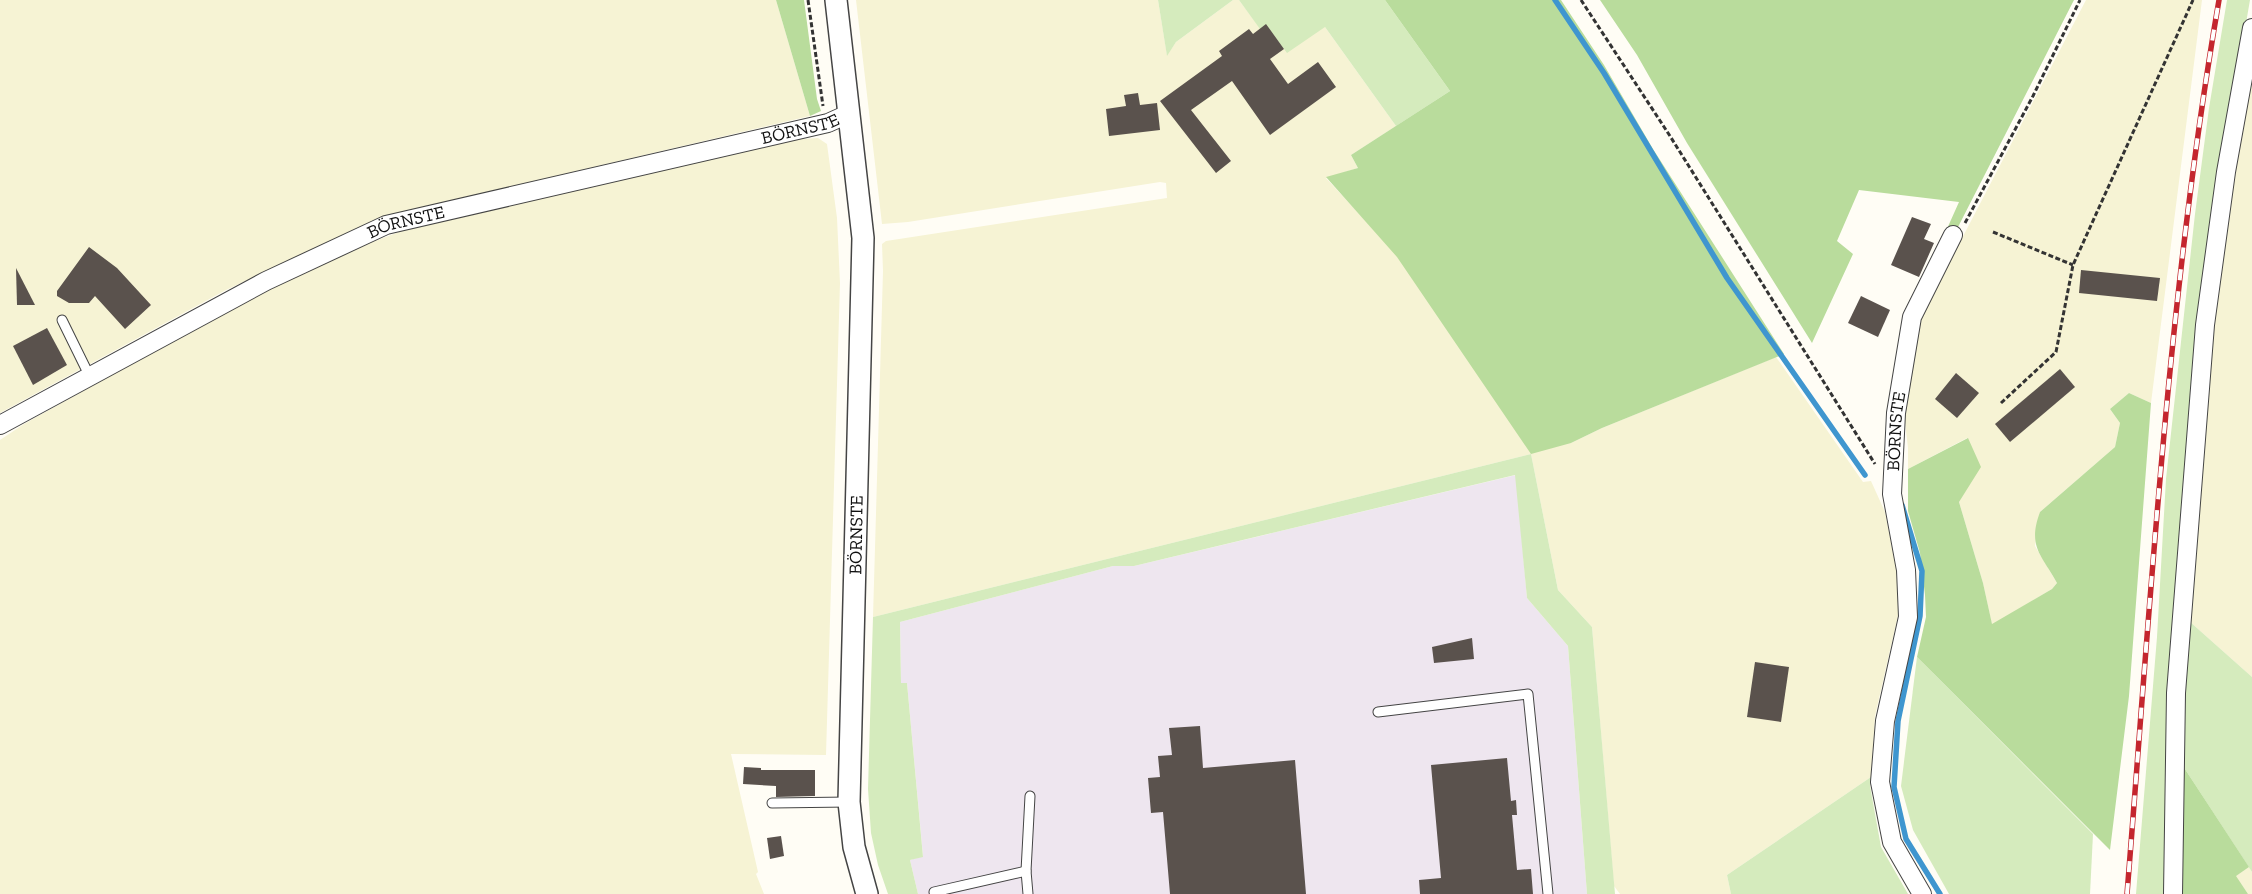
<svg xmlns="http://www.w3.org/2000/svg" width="2252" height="894" viewBox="0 0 2252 894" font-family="'Zilla Slab',serif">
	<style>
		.industrial { fill: #eee6ef }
		.farmland { fill: #f6f3d4 }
		.green { fill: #d5ebbd }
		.forest { fill: #b9dc9c }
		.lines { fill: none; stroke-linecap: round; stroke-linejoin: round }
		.stream { stroke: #3f96cf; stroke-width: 5.5 }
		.building { fill: #5a524d }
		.service-casing { stroke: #444; stroke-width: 11 }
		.minor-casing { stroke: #444; stroke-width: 20 }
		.tertiary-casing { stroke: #444; stroke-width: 24 }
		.path { stroke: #333; stroke-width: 3; stroke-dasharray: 5 2.5; stroke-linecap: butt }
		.service { stroke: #fff; stroke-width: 9 }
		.minor { stroke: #fff; stroke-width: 18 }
		.tertiary { stroke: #fff; stroke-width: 21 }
		.rail-casing { stroke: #c4262e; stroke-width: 5.5 }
		.rail { stroke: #fff; stroke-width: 4; stroke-dasharray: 11; stroke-linecap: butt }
		.labels { text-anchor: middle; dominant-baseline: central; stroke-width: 5; stroke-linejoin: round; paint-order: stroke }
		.street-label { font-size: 18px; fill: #111; stroke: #fff }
	</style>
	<rect width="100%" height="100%" fill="#fffdf5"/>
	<polygon class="industrial" points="1516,475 1527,598 1568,646 1587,894 918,894 910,860 923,856 907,683 901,683 900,622 1113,566 1134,566"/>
	<g class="farmland">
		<polygon points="0,0 776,0 810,116 382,217 226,290 0,413"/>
		<polygon points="856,0 1158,0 1167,55 1176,42 1233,0 1239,0 1260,28 1325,27 1396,126 1351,155 1358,168 1326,178 1571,443 1602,428 1776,357 1863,482 1871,481 1885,512 1896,568 1899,611 1875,716 1871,777 1727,875 1731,894 1620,894 1614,886 1592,627 1558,590 1531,454 873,617 883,271 882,244 886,241 1167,198 1166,183 1160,182 908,222 882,224"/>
		<polygon points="2086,0 2202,0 2151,403 2129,393 2110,409 2120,423 2115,447 2040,512 2035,546 2057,583 2052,589 1992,625 1983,583 1959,502 1967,438 1908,469 1908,448 1904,413 1920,319"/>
		<polygon points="2252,65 2252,677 2189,621 2213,313"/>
		<polygon points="818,138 827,144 837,218 840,283 826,755 731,754 758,872 756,874 764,894 0,894 0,440 24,424 208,321 335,256 407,229 784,140"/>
		<polygon points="2249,867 2252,872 2252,894 2248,894 2235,876"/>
	</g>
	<g class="green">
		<polygon points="1158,0 1233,0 1176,42 1167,56"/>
		<polygon points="1239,0 1385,0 1450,91 1396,126 1325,27 1287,53 1266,25 1260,29"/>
		<polygon points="2227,0 2250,0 2218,184 2167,894 2136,894 2157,637 2166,479 2195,214 2209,108"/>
		<polygon points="1531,454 1558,590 1592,627 1615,894 1587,894 1568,646 1527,598 1515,475 1134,566 1113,566 900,622 901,683 907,683 923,857 910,860 918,894 888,894 878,865 871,833 868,789 873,617"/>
		<polygon points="2189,621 2252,677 2252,872 2181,763 2182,695"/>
		<polygon points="1917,657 2093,834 2090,894 1949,894 1913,830 1901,786"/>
		<polygon points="1871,777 1870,786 1881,847 1908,894 1731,894 1727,875"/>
	</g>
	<g class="forest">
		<polygon points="776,0 804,0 817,99 821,111 810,116"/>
		<polygon points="1385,0 1561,0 1604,65 1653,149 1784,354 1602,428 1571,443 1531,454 1397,257 1326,177 1358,168 1351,155 1450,91"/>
		<polygon points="1600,0 2074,0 1957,229 1946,231 1959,202 1859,190 1837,241 1853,254 1812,343 1687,143 1637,55"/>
		<path d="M2129 393 2151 403 2129 696 2110 850 1917 657 1926 617 1925 595 1920 553 1908 511V469L1968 438 1981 467 1959 502 1983 583 1992 624 2052 589 2057 583C2042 555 2027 547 2040 512L2115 447 2120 423 2110 409Z"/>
		<polygon points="2181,763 2249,867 2236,876 2248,894 2180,894"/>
	</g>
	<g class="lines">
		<g class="stream">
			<polyline points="1555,0 1604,73 1727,278 1865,475"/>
			<polyline points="1902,505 1922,571 1920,616 1898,721 1894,787 1906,839 1940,894"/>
		</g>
	</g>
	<g class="building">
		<polygon points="1266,24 1284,49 1270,59 1288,84 1318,62 1336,87 1270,135 1232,81 1191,110 1231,161 1216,173 1160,101 1222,56 1219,51 1249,29 1253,34"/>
		<polygon points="1138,93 1140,105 1157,103 1160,130 1109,136 1106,109 1126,106 1124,95"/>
		<polygon points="1912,217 1931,224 1924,239 1934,243 1919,277 1891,265"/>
		<polygon points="89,247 117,268 151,305 125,329 95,296 89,303 69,303 57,296 57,291"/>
		<polygon points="16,268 35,305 17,305"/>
		<polygon points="2081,270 2160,278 2157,301 2079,293"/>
		<polygon points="1861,296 1890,310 1878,337 1848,323"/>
		<polygon points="47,328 67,365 33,385 13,346"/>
		<polygon points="2060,369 2075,387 2010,442 1995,424"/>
		<polygon points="1956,373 1979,393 1957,418 1935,399"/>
		<polygon points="1472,638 1474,659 1434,663 1432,647"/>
		<polygon points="1755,662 1789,667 1781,722 1747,717"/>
		<polygon points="1200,726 1203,768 1295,760 1306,894 1170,894 1163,812 1151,813 1148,778 1160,777 1158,756 1172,755 1169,728"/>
		<polygon points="1507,758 1511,801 1516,800 1517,815 1512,815 1517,870 1531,869 1533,894 1420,894 1419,880 1441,878 1431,765"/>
		<polygon points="744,767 761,768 761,770 815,770 815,796 776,797 776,786 743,784"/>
		<polygon points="781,836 784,856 770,859 767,838"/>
	</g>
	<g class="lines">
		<defs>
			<g id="service">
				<polyline points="62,320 90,377"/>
				<polyline points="1378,712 1528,694 1548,894"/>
				<polyline points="772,803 849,802"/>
				<polyline points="934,892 1026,871"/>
				<polyline points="1028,894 1026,871 1030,796"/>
			</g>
			<g id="minor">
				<path id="s1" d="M0 425 266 281 386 225 828 123 848 114"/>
				<path id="s2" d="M1922 894 1892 842 1880 782 1885 721 1908 617 1906 570 1892 494 1896 413 1912 317 1953 235"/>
				<polyline points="2173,894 2176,693 2205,325 2226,172 2252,28"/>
			</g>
			<polyline id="tertiary" points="836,0 863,238 849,802 854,847 867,894"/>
		</defs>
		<use href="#service" class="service-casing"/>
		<use href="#minor" class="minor-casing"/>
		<use href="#tertiary" class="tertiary-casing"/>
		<g class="path">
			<polyline points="808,0 823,106"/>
			<polyline points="1581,0 1670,136 1875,464"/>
			<polyline points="1965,223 2033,96 2080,0"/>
			<polyline points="1993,232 2073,265"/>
			<polyline points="2001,403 2056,352 2073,265 2193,0"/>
		</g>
		<use href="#service" class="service"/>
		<use href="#minor" class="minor"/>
		<use href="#tertiary" class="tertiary"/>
		<defs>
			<path id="rail" d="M2127 894C2151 596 2168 295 2219 0"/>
		</defs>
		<use href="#rail" class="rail-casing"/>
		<use href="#rail" class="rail"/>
	</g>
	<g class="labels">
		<g class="street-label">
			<text stroke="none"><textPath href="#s1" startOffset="860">BÖRNSTE</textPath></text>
			<text stroke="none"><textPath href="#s1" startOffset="455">BÖRNSTE</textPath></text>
			<text stroke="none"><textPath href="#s2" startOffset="476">BÖRNSTE</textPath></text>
			<text transform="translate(856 535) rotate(-89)">BÖRNSTE</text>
		</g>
	</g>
</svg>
